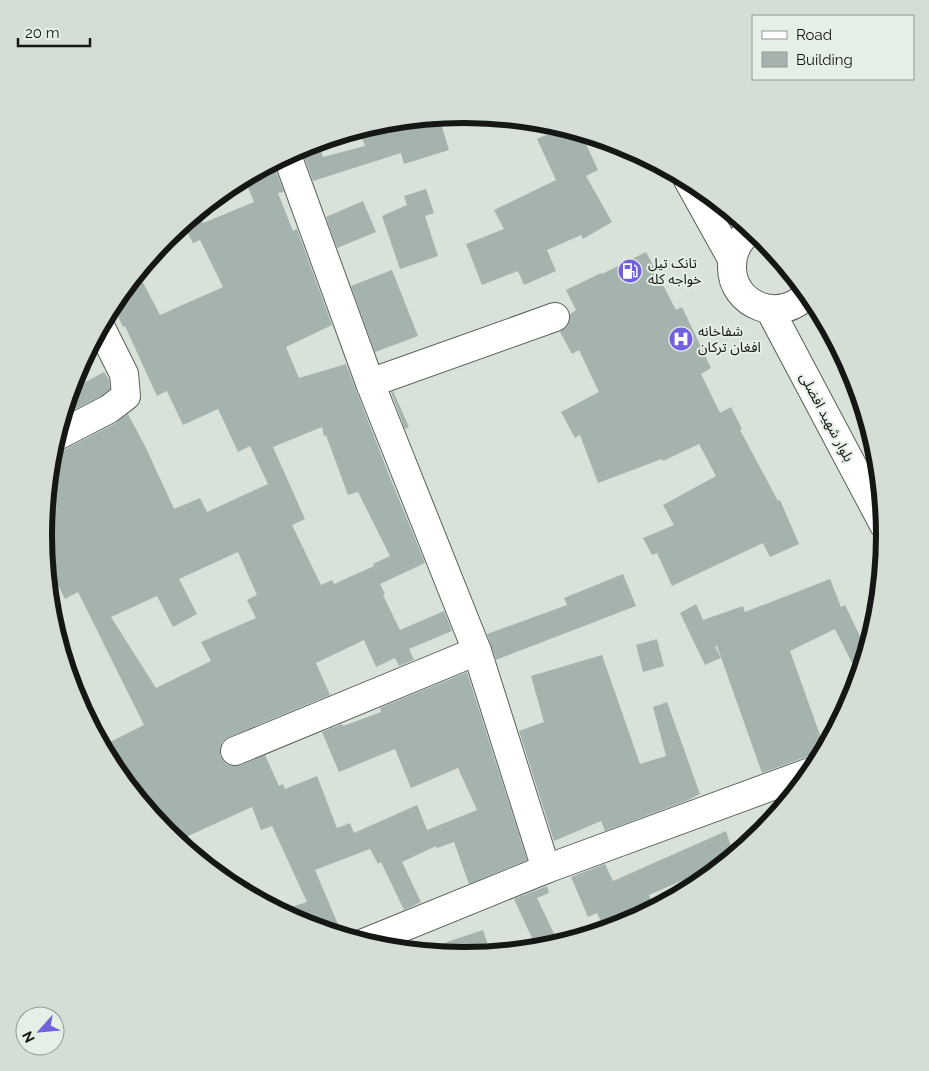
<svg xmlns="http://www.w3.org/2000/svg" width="929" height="1071" viewBox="0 0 929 1071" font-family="Raleway,'Noto Sans Arabic',sans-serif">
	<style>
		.building { fill: #a5b3ae; fill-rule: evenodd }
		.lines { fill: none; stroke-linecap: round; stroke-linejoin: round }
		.minor-casing { stroke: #596259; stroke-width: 30 }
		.major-casing { stroke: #596259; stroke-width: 30 }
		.minor { stroke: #fff; stroke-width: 28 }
		.major { stroke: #fff; stroke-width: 28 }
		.labels { text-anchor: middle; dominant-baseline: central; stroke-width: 4; stroke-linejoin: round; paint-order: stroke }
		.poi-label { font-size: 14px; fill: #141714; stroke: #e5efe6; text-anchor: start }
		.street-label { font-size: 14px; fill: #141714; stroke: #e5efe6 }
		.rim { fill: none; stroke: #141714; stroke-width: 6 }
	</style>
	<rect width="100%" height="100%" fill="#d8e2d8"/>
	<g class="building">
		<polygon points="439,117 449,150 404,164 401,153 313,181 303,153 300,149 318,142 323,157 365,146 359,130 383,123"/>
		<polygon points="562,128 581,133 598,170 586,176 612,222 583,239 581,235 547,250 556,271 524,285 518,271 482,285 466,244 504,229 494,210 556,180 537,139"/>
		<path d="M273 163 284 192 278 193 293 231 297 229 332 325 286 347 299 378 346 364 391 480 425 563 380 584 385 594 383 595 400 630 444 611 452 631 409 649 414 660 399 666 395 658 376 667 364 640 316 663 330 695 229 737 222 742 220 748V756L226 764 233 766 241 765 265 755 279 786 283 784 285 789 317 776 337 828 350 823 354 833 417 805 427 830 477 810 458 768 411 788 395 749 339 772 322 732 342 724 343 726 381 712 380 708 467 672 527 860 469 884 454 842 437 848 436 846 402 862 421 902 404 910 381 862 378 864 370 849 315 870 343 936 303 924 279 911 307 902 272 826 261 830 252 807 177 841 167 833 153 816 137 780 127 785 114 769 102 746 144 725 78 592 65 599 46 561 44 535 53 451 57 452 64 450 116 423 128 414 146 448 174 509 200 498 207 512 268 484 250 446 238 452 218 409 183 425 167 391 157 396 125 326 123 327 113 306 138 273 160 315 223 287 200 240 193 243 183 224 198 213 203 223 254 202 244 178ZM322 427 324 436 326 435 348 495 358 492 390 556 373 564 374 566 334 584 332 580 321 585 292 525 305 519 273 447ZM238 552 257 595 247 600 256 618 201 642 211 661 156 688 111 617 157 596 173 627 197 614 179 579Z"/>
		<polygon points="426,189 434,213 425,216 438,256 400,269 382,216 407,205 404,196"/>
		<polygon points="363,201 376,232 337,248 326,217"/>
		<polygon points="646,252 676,310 682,307 711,368 701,374 720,413 731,407 742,429 740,430 778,501 780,500 799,544 770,557 763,543 672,586 657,553 652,555 643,538 674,525 663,505 716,476 699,444 663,461 662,459 598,483 580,435 575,438 561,412 599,392 579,350 572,354 560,332 567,327 570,320 570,314 576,310 566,290 601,273 602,274"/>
		<polygon points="392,270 418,336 375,352 351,286"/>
		<polygon points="104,372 109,380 110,389 101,396 63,415 71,390"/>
		<polygon points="393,391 409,427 405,429 391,392"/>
		<polygon points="623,574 636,606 496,660 487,634 567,605 564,598"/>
		<polygon points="830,579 841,607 845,605 867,651 859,677 835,629 790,651 825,749 821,757 815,756 808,756 762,773 717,646 715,646 721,658 705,665 680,613 696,604 703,620 743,606 745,612"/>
		<polygon points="657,639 664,666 643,672 636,645"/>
		<polygon points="602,655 640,764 666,756 653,707 667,702 700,794 686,801 605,831 601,821 554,841 519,731 544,722 531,676"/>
		<polygon points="792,795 792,796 779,813 774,802"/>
		<polygon points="726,831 734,856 729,860 649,895 654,909 625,924 605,930 597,913 588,917 571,877 605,864 613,881"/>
		<polygon points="547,886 549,893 537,898 559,944 546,948 537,949 514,899"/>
		<polygon points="483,930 491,954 464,956 417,952"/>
	</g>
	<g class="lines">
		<defs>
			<g id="minor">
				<polyline points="288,158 370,383 477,651 546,869"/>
				<polyline points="370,383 555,317"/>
				<polyline points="57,436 109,409 126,396 124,374 101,328"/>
				<polyline points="235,751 477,651"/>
				<polyline points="364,943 546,869 813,771"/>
			</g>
			<g id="major">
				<polyline points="688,180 732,259"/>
				<path d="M752 230C749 232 746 235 743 237 736 245 732 255 732 266 731 306 782 325 808 293"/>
				<polyline points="770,310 884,525"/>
			</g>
		</defs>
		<use href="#minor" class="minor-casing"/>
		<use href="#major" class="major-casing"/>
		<use href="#minor" class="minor"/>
		<use href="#major" class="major"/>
	</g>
	<defs>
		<symbol id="fuel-disc" viewBox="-11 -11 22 22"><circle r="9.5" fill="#7261dc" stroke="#e5efe6"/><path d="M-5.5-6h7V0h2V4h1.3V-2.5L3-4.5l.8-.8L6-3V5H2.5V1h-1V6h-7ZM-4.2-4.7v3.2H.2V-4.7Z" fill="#fff"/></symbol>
		<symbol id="hospital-disc" viewBox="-11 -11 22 22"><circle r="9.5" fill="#7261dc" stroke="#e5efe6"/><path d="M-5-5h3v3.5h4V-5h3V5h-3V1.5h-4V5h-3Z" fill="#fff"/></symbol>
	</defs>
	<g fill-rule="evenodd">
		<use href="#fuel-disc" x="616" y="257" width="28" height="28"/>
		<use href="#hospital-disc" x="667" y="325" width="28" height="28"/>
	</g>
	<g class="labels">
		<g class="poi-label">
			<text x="648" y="263">تانک تیل<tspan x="648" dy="16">خواجه کله</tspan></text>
			<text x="698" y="331">شفاخانه<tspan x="698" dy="16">افغان ترکان</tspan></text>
		</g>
		<g class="street-label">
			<text transform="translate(827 417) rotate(62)">بلوار شهید افضلی</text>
		</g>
	</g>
	<path d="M0 0H929V1071H0ZM52 535a412 412 0 1 1 824 0a412 412 0 1 1-824 0Z" fill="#d4ded5" fill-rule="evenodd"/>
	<path class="rim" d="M52 535a412 412 0 1 1 824 0a412 412 0 1 1-824 0Z"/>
	<rect x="752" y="15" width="162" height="65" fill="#e5efe6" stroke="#919992"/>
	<rect x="762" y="31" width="25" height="8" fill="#ffffff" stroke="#919992"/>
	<text x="796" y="40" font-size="15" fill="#141714">Road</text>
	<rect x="762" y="52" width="25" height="15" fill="#a5b3ae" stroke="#919992"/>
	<text x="796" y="65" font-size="15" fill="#141714">Building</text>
	<g transform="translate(40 1031) rotate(243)"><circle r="24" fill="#e5efe6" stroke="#919992"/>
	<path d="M0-4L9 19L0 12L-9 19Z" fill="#7261dc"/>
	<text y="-8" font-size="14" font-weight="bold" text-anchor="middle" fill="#141714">N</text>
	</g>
	<path d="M18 38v8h72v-8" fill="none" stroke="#141714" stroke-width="2.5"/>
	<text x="25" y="38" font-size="15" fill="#141714" stroke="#e5efe6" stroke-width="4" paint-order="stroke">20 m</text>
</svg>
